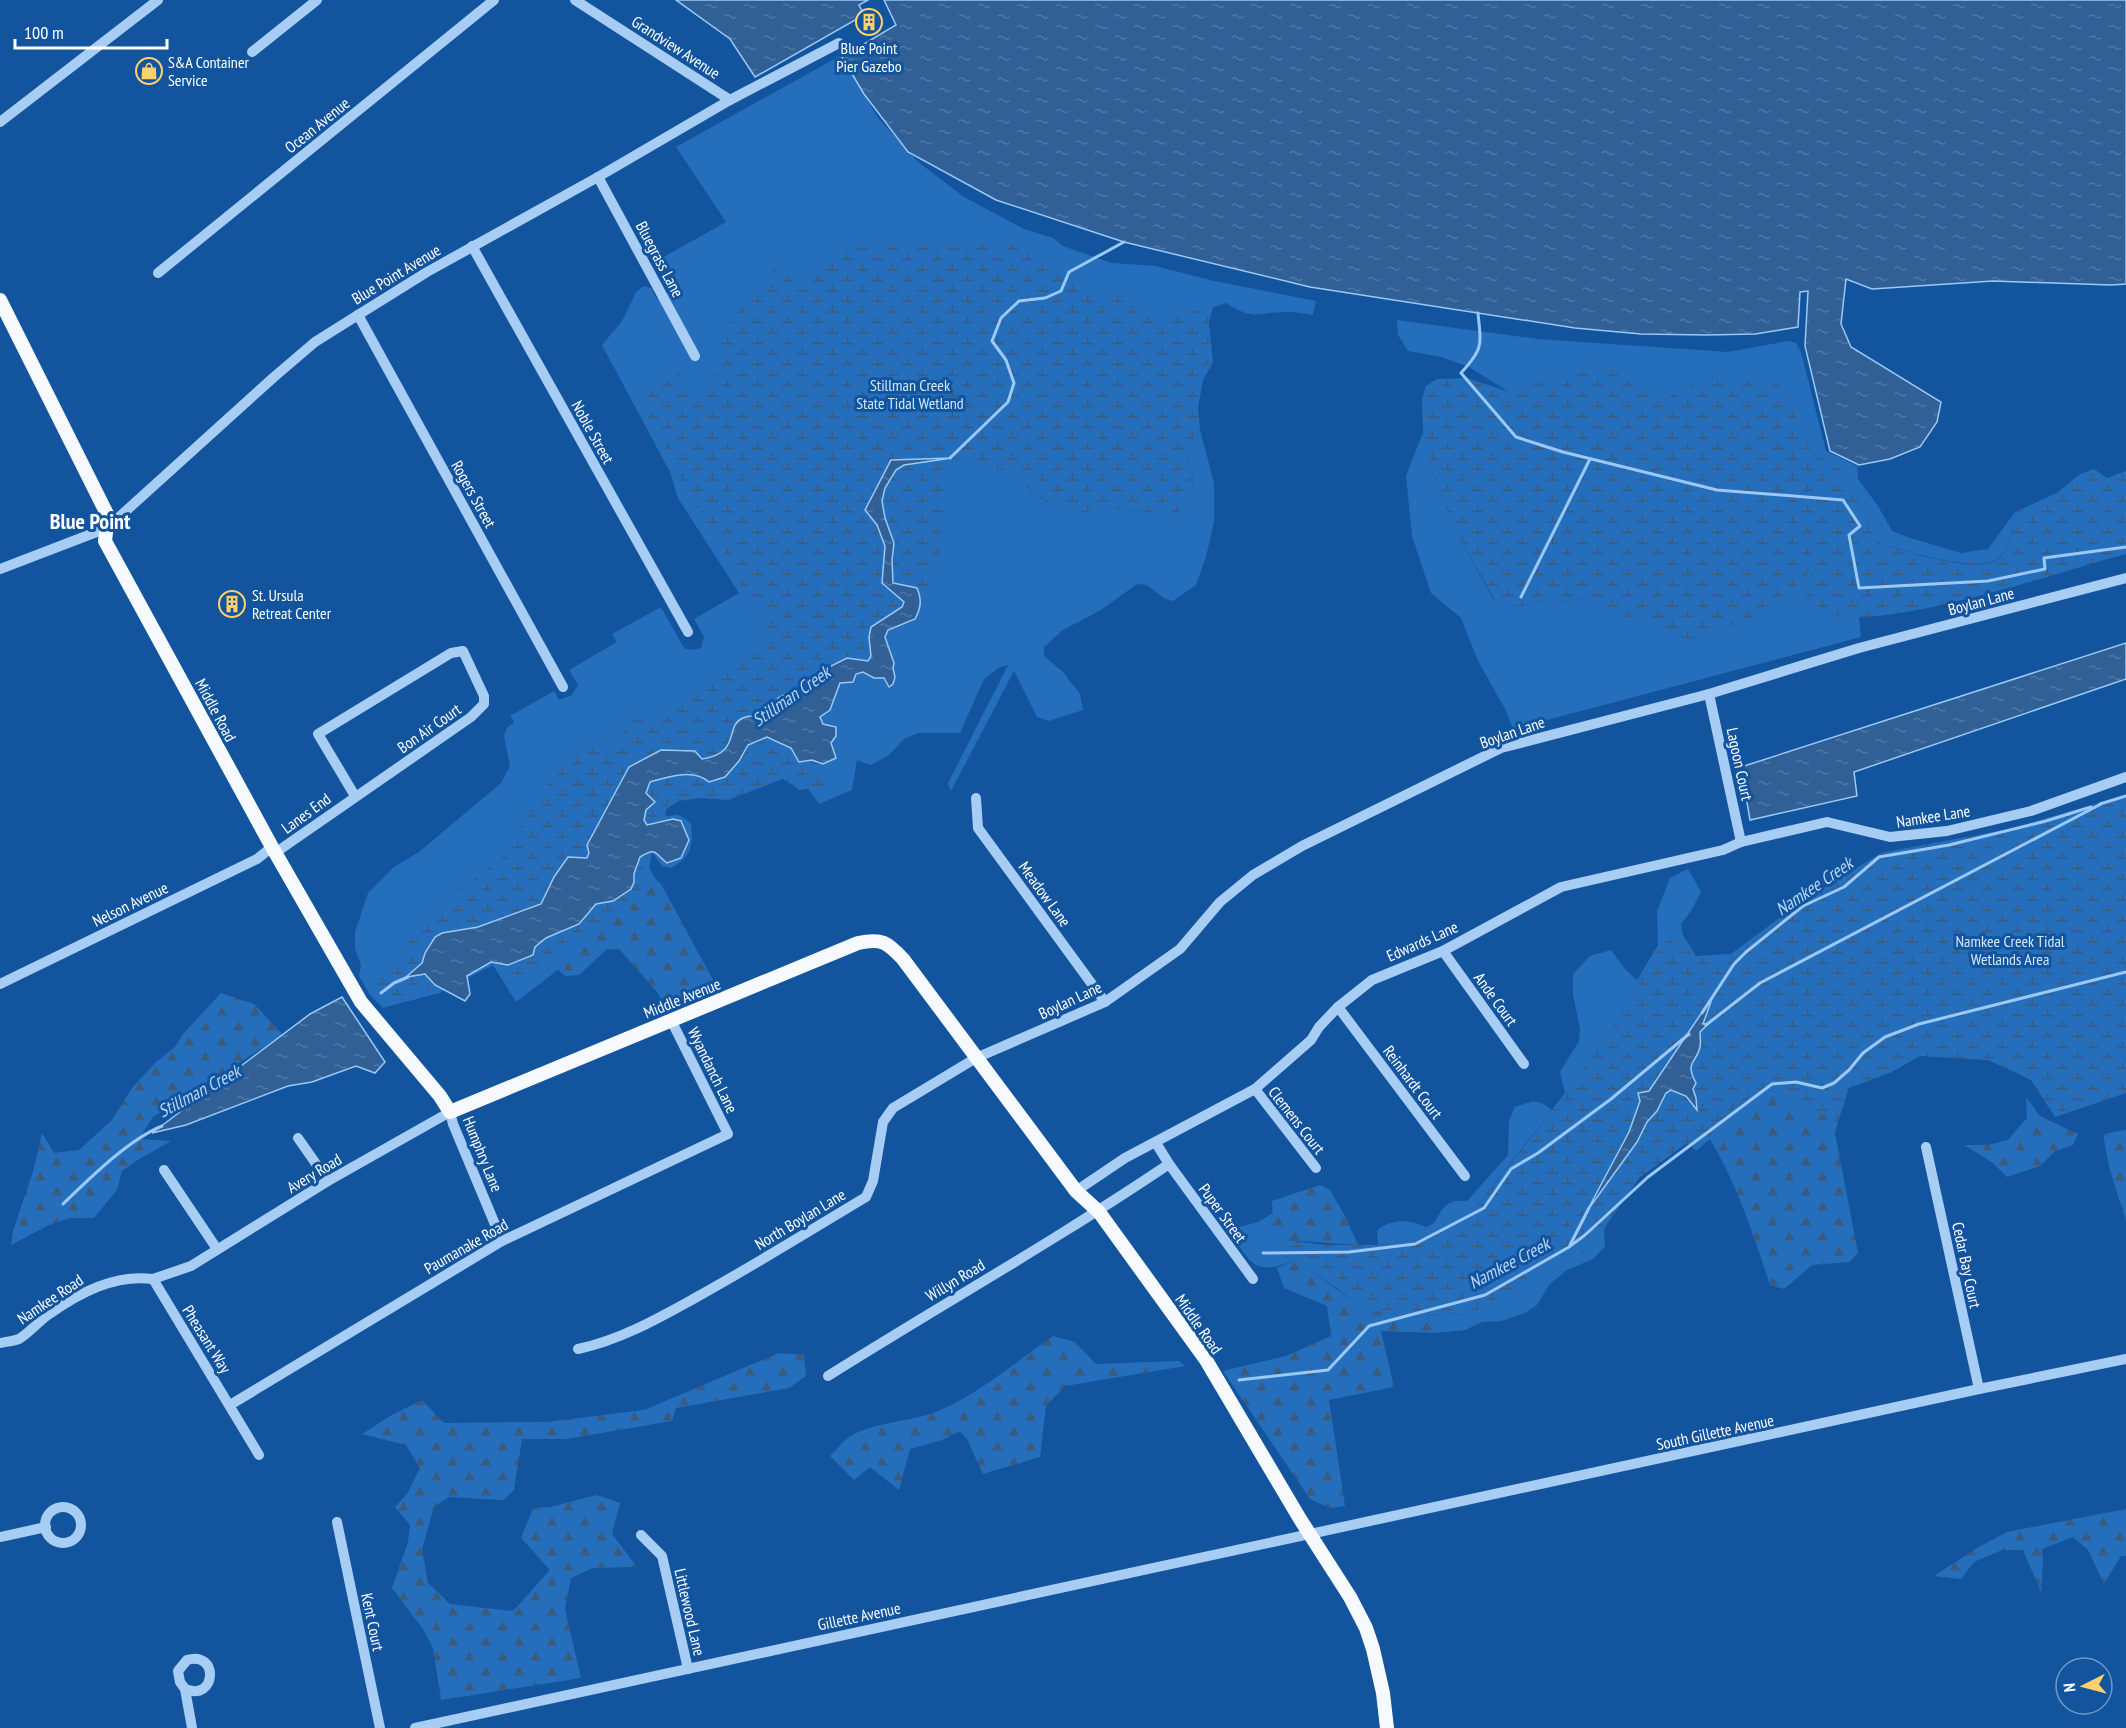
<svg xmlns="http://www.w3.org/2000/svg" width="2126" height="1728" viewBox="0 0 2126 1728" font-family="'PT Sans Narrow',sans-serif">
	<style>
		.green { fill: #256ebc }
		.forest { fill: url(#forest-firs) }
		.wetland { fill: url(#wetland-marsh) }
		.water { fill: url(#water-ripples); stroke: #9ac9f7; stroke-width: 1.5 }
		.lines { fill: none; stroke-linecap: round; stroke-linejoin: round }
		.stream { stroke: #9ac9f7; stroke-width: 3 }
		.minor { stroke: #a8cdf4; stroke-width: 10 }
		.major { stroke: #f6faff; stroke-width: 14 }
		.labels { text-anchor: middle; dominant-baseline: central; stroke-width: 6; stroke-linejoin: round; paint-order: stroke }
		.street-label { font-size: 16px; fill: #fff; stroke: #12549e }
		.poi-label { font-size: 16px; fill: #fff; stroke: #12549e; text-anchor: start }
		.park-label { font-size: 16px; fill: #d1e7fe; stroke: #12549e }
		.water-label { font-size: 18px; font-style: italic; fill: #b5d7fb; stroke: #12549e }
		.district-label { font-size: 22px; font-weight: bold; fill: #fff; stroke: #12549e }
	</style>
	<defs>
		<pattern id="forest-firs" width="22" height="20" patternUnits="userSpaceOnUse" patternTransform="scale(1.5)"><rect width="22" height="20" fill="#256ebc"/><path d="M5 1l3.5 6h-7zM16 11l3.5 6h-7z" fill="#3a5b7e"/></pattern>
		<pattern id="wetland-marsh" width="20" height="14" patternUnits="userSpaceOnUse" patternTransform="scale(1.5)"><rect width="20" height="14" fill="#256ebc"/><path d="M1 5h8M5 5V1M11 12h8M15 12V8" fill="none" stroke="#3a5b7e"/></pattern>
		<pattern id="water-ripples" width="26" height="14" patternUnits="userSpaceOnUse" patternTransform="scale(1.5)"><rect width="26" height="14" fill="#306096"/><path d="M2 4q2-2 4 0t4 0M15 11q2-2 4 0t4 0" fill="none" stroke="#4f78a6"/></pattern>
	</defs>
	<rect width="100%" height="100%" fill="#12549e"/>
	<g class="green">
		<path d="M847 52 862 91 878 118 917 161 964 197 1024 229 1053 238 1063 246 1112 263 1155 266 1214 281 1316 301 1313 315C1304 314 1294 311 1284 312 1253 313 1256 321 1226 303L1204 310 1099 510 1113 508 1175 515 1194 486 1189 459 1190 441 1200 430 1214 483V522L1206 557 1196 585 1173 601 1164 598 1147 585 1137 584 1101 610 1063 630 1044 647V656L1063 672 1080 694 1083 710 1049 721 1037 717 1014 671 951 791 948 783 1008 665 1000 667 984 679 960 733H918L904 739 888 756 870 765 857 760 852 790 819 804 795 770 688 795 656 816 657 822C673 814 677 811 691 824 693 847 692 856 671 868L662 866 652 852 649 867 656 880 606 933 516 1002 493 965 439 993 383 1008 370 995 359 976 361 965 355 949V932L368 893 394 867 419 852 501 783 510 766 504 736 507 728 514 722 510 716 554 691 559 700 572 695 578 685 569 670 617 642 612 634 661 607 684 648 691 650 701 648 704 637 694 619 739 593 678 498 670 472 602 345 622 321 636 292 644 286 651 288 657 299 669 292 658 260 726 222 676 147Z"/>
		<path d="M1397 320 1538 339 1728 352 1788 341 1796 343 1801 352 1826 451 1857 466 1858 479 1878 506 1892 531 1907 537 1961 553 1988 549 2015 512C2012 527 2012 545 2001 556 1983 577 1898 549 1875 541L1860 504 1842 470 1813 455 1802 433 1716 376 1694 383 1663 400 1650 392 1638 376 1536 383 1525 392H1509L1469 367 1441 357 1408 351 1398 335Z"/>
		<polygon points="1423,432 1432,471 1458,535 1494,600 1513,607 1542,602 1585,599 1619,614 1695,639 1729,626 1814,567 1833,615 1859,617 1861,637 1513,729 1505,709 1478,661 1461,618 1431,593 1412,536 1406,476"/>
		<polygon points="1688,869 1701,892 1691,911 1681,924 1683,935 1696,956 1666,938 1608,1035 1565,1093 1560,1072 1579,1041 1580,1029 1573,995 1573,974 1590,956 1611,950 1625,969 1637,980 1658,945 1657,911 1670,878"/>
		<path d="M1533 1101 1542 1103 1552 1110 1471 1214 1425 1239 1378 1245 1377 1230C1394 1218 1407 1219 1426 1227L1434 1223C1443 1207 1447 1199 1467 1201L1508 1155 1509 1120 1515 1107Z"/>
		<path d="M1273 1213V1221L1269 1232 1274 1249 1294 1261C1252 1277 1251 1262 1228 1230L1258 1222Z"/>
		<polygon points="1604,1228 1605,1246 1593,1259 1567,1270 1549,1285 1537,1305 1525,1313 1501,1321 1482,1322 1465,1330 1436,1333 1427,1316 1470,1314 1531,1258 1546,1253 1573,1255 1587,1253"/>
	</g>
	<g class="forest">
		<polygon points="646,871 661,884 718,989 666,1013 658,993 620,950 607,949 579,975 565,976 549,962 582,938 594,926 639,895"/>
		<polygon points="221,993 254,1004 283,1035 153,1117 139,1139 171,1141 136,1161 122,1171 117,1190 94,1218 70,1218 49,1225 11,1245 13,1231 33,1172 42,1133 54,1153 79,1150 112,1120 132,1088 155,1063 176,1046 182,1035"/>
		<path d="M1764 1087 1838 1122 1835 1133 1858 1253 1849 1262 1812 1265 1784 1289 1770 1285C1754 1236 1737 1184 1710 1139L1696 1151 1687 1143Z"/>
		<polygon points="2026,1097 2040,1116 2078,1134 2073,1145 2055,1151 2040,1166 2007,1177 1993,1163 1964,1145 1988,1145 2008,1140 2027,1118"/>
		<polygon points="2126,1130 2126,1221 2109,1167 2103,1134"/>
		<polygon points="1320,1185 1330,1190 1346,1218 1358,1245 1287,1240 1274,1249 1269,1232 1273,1221 1272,1201"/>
		<polygon points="1294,1261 1331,1285 1364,1309 1405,1317 1427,1316 1436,1333 1381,1331 1394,1387 1329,1400 1345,1506 1330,1508 1310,1499 1223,1371 1286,1356 1331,1336 1327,1306 1284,1288 1277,1268"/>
		<path d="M1053 1336 1075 1342 1096 1364 1179 1361 1185 1366 1065 1386 1046 1406 1040 1457 983 1474 967 1439 960 1431 942 1440 910 1449 899 1490 870 1467 854 1480 830 1456C836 1450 842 1442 849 1437 873 1422 912 1422 938 1411 977 1395 1017 1361 1053 1336Z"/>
		<polygon points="779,1353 804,1355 806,1376 789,1388 676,1408 672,1421 566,1439 522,1439 514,1490 503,1500 449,1497 434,1507 422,1549 428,1583 450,1604 513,1611 550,1570 521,1538 533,1508 550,1507 597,1495 620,1503 612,1534 637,1567 593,1568 571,1578 565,1609 581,1678 441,1700 433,1648 423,1629 392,1588 408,1542 410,1525 395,1507 407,1494 420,1468 406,1445 362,1434 390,1416 422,1400 444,1423 546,1422 644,1410"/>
		<polygon points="2126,1509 2126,1556 2121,1556 2104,1584 2088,1550 2073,1537 2042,1549 2043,1563 2041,1592 2023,1550 2002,1550 1974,1562 1961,1579 1934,1576 1977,1548 2007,1532"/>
	</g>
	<g class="wetland">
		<path d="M985 241C1010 242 1034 249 1054 264 1061 269 1067 278 1075 283 1091 293 1110 291 1128 297 1140 301 1148 311 1157 319L1213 307 1209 322 1213 363 1203 380 1198 408 1200 430 1190 441 1189 459 1194 485 1188 502 1175 515 1113 508 1074 514 1053 506 1033 494 1016 477 983 462 964 463 952 458 943 467 946 493 937 570 921 597 917 588 893 583 891 533 885 518 882 501 885 488 896 470 891 460 865 510 877 525 885 546 881 573 890 591 904 602 903 607 871 627 869 637 871 656 868 661 847 658 831 666 818 683 806 689 790 692 778 698 768 716 731 738 726 750 713 758 702 760 645 757 629 767 587 845 589 853 587 858 554 877 541 904 478 927 443 933 425 974 435 985 443 989 429 991 385 1004 377 983 408 943 448 899 505 855 533 802 561 768 570 752 585 747 610 748 634 718 672 708 709 686 724 673 729 662 747 653 761 643 767 635 763 619 744 590 682 480 640 398 649 383 677 371 697 392 710 390 718 369 721 332 774 268 805 290 820 272 831 250 918 245 946 248Z"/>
		<path d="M1589 364 1632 371 1638 376 1650 392 1663 400 1694 383 1716 376 1777 383 1787 392 1802 433 1813 455 1842 470 1851 481 1875 541C1898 550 1983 577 2001 557 2012 545 2012 527 2015 512L2057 493 2080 474 2094 469 2107 478 2126 471V554C2073 567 1854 644 1815 608 1811 604 1809 597 1806 592L1813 568 1773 612 1694 639 1678 637 1619 614 1585 599 1542 602 1512 607 1495 600 1458 535 1432 471 1423 432 1422 399 1426 386 1437 379 1467 378 1509 392H1525L1536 383 1571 380Z"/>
		<polygon points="767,737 791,748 794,755 805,762 812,760 823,764 827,782 823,786 800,790 783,779 728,800 702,798 669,802 665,815 673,819 647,825 644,815 649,797 646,793 650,782 680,774 703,777 739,761 748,745"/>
		<polygon points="2126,795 2126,1093 2055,1117 2031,1080 1988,1060 1920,1056 1892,1072 1849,1088 1838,1122 1764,1087 1639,1178 1587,1253 1573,1255 1546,1253 1531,1258 1525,1284 1469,1314 1405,1317 1364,1309 1334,1286 1274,1249 1286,1240 1325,1245 1378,1245 1425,1239 1471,1214 1531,1138 1608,1035 1666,937 1696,956 1731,954 1801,902 1881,853 2009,829"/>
		<polygon points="649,851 646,871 639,895 594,926 582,938 538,967 522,985 505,984 491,962 502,962 535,947 546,938 579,924 596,904 613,901 631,889 634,882 634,874 639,857"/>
	</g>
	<g class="water">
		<polygon points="676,0 868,0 859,5 864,15 755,77 730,39"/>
		<polygon points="884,0 2126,0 2126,284 2111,285 1993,281 1872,289 1846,279 1841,324 1851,347 1941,402 1937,422 1920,447 1890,459 1859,465 1830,451 1805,346 1808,291 1800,292 1798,327 1755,334 1707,335 1641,334 1575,328 1310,287 1124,242 996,200 908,152 864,94 842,57 896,25"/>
		<path d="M952 458 904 465 896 470 885 488 882 501 885 518 894 543 892 560 893 583 917 588C922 600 921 608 915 619L888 630 885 637 894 663 893 668 895 677 893 684 889 687 884 678H874L863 672 856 674 853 682 840 683 830 710 820 717 823 724 836 727V736L831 743 836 758 823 764 812 760 799 762 791 748 767 737 748 745 739 761 725 777 709 782C693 768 668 777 650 782L646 793 655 802 646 810 644 820 647 825 673 819 681 821 689 840 681 858 667 863C654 853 657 847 640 857L634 874V882L631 889 613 901 596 904 579 924 546 938 535 947 533 955 508 965 491 962 467 976 470 994 465 1001 435 985 425 974 406 977 422 963 425 953 435 937 442 933 478 927 541 904 554 877 568 857 587 858 589 853 587 845 629 767 661 750 695 751 702 759C742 753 724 726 743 718 750 715 760 716 768 715L778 698 790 692 806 689 817 683 831 666 847 658 868 661 871 656 869 637 871 627 902 607 904 602 882 583 885 546 877 525 865 510 891 460Z"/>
		<polygon points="2126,643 2126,679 1854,772 1857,796 1750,820 1741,767"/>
		<path d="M1713 996 1703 1024H1708L1700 1032C1700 1037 1701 1043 1700 1047 1697 1063 1684 1061 1696 1083L1693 1089 1696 1098 1697 1110 1686 1096 1671 1090 1666 1093 1657 1111 1647 1122 1637 1142 1587 1211 1629 1132 1640 1101 1638 1093 1649 1091Z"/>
		<polygon points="342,997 385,1062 375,1073 356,1066 312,1082 288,1086 186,1125 152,1133 310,1014"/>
	</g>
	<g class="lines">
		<g class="stream">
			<path d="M1478 313C1481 345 1484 348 1461 373L1516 437 1563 452 1717 490 1843 500 1860 526 1849 535 1859 588 1988 581 2045 569 2044 558 2126 547"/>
			<polyline points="950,458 1008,402 1014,383 1006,360 992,341 1001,318 1019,301 1045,298 1061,291 1069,272 1124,242"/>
			<polyline points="1521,597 1590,459"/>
			<polyline points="2100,804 2126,796"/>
			<polyline points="381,993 394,983 408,977"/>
			<polyline points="1702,1013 1734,964 1746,952 1803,906 1844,887 1879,857 1949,845 2046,821 2091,807"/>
			<polyline points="1706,1025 1760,983 2101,804"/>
			<path d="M63 1204C90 1178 128 1140 162 1126"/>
			<polyline points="1570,1245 1589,1208"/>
			<polyline points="1263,1253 1349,1252 1415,1244 1484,1208 1511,1169 1538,1153 1611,1099 1689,1034"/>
			<polyline points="1239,1380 1328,1370 1369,1326 1485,1295 1569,1247 1585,1235 1648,1177 1772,1084 1796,1082 1822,1088 1834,1083 1849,1070 1863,1053 1885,1037 1919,1024 2126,972"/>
		</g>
		<g class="minor">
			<polyline points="575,0 730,100"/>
			<polyline points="252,52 317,0"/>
			<polyline points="0,122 158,0"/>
			<polyline points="598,177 695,356"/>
			<polyline points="472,246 688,632"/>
			<polyline points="158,273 494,0"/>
			<polyline points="358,315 563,687"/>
			<polyline points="0,569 107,528 274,377 315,342 358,315 427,272 598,177 730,100 839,43"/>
			<polyline points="1709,694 1741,842"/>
			<polyline points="976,798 978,828 1105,1002"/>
			<polyline points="275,853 471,717 484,704 484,696 463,651 451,653 318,734 355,796"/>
			<polyline points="1443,951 1524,1064"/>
			<polyline points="0,984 257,859 272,847"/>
			<polyline points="1338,1007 1465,1176"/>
			<polyline points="1255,1089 1316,1168"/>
			<polyline points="298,1138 328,1181"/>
			<polyline points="1156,1143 1169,1164 1253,1279"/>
			<polyline points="1926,1147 1979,1389"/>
			<polyline points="164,1170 217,1249"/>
			<polyline points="1076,1191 1125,1158 1255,1089 1311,1040 1319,1027 1338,1007 1372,980 1443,951 1561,887 1723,850 1741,842 1827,822 1890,837 1947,831 2031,811 2126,777"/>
			<path d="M0 1343C6 1342 13 1341 19 1339 29 1333 38 1322 48 1315 79 1293 114 1274 153 1279"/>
			<path d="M578 1349C620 1340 657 1319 695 1298 753 1266 809 1231 866 1197L873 1181 883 1122 893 1108 976 1058 1105 1002 1180 949 1220 902 1253 875 1302 846 1501 748 1709 694 1859 648 2126 578"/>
			<path d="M828 1376C941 1305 1058 1239 1169 1164"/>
			<polyline points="230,1405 502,1241 728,1134 671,1020"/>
			<polyline points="259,1455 153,1279 191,1266 328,1181 450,1112 453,1124 502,1241"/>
			<circle cx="63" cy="1525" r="18"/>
			<polyline points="337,1522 380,1728"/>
			<polyline points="641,1535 662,1556 688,1669"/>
			<polyline points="0,1537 46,1527"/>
			<path d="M185 1689C217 1702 219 1650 187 1660L178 1671 180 1682 185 1689 192 1728"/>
			<polyline points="415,1728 1979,1389 2126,1359"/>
		</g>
		<path class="major" d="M0 300 108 516 105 541 272 847 361 1002 440 1096 450 1112 858 943C882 938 887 942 903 959L1076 1191 1099 1212 1206 1360 1300 1519 1350 1597 1366 1628 1373 1649 1383 1693 1387 1728"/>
	</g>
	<defs>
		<symbol id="building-ring" viewBox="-11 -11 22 22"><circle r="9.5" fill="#12549e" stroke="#ffd06c" stroke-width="1.5"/><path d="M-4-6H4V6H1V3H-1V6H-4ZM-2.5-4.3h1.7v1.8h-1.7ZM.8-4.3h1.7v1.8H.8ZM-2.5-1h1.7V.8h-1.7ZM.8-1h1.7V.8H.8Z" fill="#ffd06c"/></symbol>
		<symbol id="shop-ring" viewBox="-11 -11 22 22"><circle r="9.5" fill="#12549e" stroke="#ffd06c" stroke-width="1.5"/><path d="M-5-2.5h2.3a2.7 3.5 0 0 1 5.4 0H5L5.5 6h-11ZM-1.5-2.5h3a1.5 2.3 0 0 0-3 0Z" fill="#ffd06c"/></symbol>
	</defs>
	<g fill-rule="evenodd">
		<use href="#building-ring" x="854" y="7" width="30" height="30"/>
		<use href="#shop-ring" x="134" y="56" width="30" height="30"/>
		<use href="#building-ring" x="217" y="589" width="30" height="30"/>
	</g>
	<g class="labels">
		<g class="street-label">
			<text transform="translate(676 47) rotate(33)">Grandview Avenue</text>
			<text transform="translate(317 125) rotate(-39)">Ocean Avenue</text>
			<text transform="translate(660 259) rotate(62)">Bluegrass Lane</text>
			<text transform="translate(396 274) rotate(-31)">Blue Point Avenue</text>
			<text transform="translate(593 432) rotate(61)">Noble Street</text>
			<text transform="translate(474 494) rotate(61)">Rogers Street</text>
			<text transform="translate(1981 601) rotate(-15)">Boylan Lane</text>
			<text transform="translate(216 710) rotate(62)">Middle Road</text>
			<text transform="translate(429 728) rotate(-35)">Bon Air Court</text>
			<text transform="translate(1512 732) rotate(-19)">Boylan Lane</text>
			<text transform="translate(1740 764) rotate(78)">Lagoon Court</text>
			<text transform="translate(306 813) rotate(-36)">Lanes End</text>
			<text transform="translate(1933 816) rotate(-9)">Namkee Lane</text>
			<text transform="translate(1045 894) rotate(54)">Meadow Lane</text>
			<text transform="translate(130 904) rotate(-26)">Nelson Avenue</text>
			<text transform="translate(1422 941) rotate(-24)">Edwards Lane</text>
			<text transform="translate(682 998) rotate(-22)">Middle Avenue</text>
			<text transform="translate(1496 999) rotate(54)">Ande Court</text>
			<text transform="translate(1070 1000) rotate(-25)">Boylan Lane</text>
			<text transform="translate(713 1070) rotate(64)">Wyandanch Lane</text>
			<text transform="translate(1413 1082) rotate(53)">Reinhardt Court</text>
			<text transform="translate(1297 1120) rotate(52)">Clemens Court</text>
			<text transform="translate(483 1154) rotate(68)">Humphry Lane</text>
			<text transform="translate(314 1173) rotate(-31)">Avery Road</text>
			<text transform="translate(1223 1213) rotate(54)">Puper Street</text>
			<text transform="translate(800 1219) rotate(-31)">North Boylan Lane</text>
			<text transform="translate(466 1246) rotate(-30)">Paumanake Road</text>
			<text transform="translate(1967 1265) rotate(78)">Cedar Bay Court</text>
			<text transform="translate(955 1280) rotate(-31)">Willyn Road</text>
			<text transform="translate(50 1299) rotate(-34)">Namkee Road</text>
			<text transform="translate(1199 1324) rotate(55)">Middle Road</text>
			<text transform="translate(207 1339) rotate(58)">Pheasant Way</text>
			<text transform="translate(1715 1432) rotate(-12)">South Gillette Avenue</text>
			<text transform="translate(690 1612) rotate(77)">Littlewood Lane</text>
			<text transform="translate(859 1616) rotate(-12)">Gillette Avenue</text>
			<text transform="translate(373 1622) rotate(78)">Kent Court</text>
		</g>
		<g class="poi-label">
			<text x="869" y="48" text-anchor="middle">Blue Point<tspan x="869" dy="18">Pier Gazebo</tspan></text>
			<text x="168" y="62">S&amp;A Container<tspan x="168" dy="18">Service</tspan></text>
			<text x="252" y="595">St. Ursula<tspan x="252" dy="18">Retreat Center</tspan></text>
		</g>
		<g class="park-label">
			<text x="910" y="385">Stillman Creek<tspan x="910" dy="18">State Tidal Wetland</tspan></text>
			<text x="2010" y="941">Namkee Creek Tidal<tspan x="2010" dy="18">Wetlands Area</tspan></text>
		</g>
		<g class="water-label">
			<text transform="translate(791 696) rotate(-35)">Stillman Creek</text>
			<text transform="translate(1814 886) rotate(-34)">Namkee Creek</text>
			<text transform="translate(199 1091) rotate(-28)">Stillman Creek</text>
			<text transform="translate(1509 1263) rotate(-28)">Namkee Creek</text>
		</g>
		<g class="district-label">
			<text x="90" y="521">Blue Point</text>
		</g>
	</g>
	<g transform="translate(2084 1686) rotate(264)"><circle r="28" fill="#12549e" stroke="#7198c5" stroke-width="1.5"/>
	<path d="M0-4.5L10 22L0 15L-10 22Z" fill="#ffd06c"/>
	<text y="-9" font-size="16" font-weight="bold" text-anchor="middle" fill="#ffffff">N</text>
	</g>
	<path d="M15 39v9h152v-9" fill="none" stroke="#ffffff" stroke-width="3"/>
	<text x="24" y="39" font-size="18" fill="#ffffff" stroke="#12549e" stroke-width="4.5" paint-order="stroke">100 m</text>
</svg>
